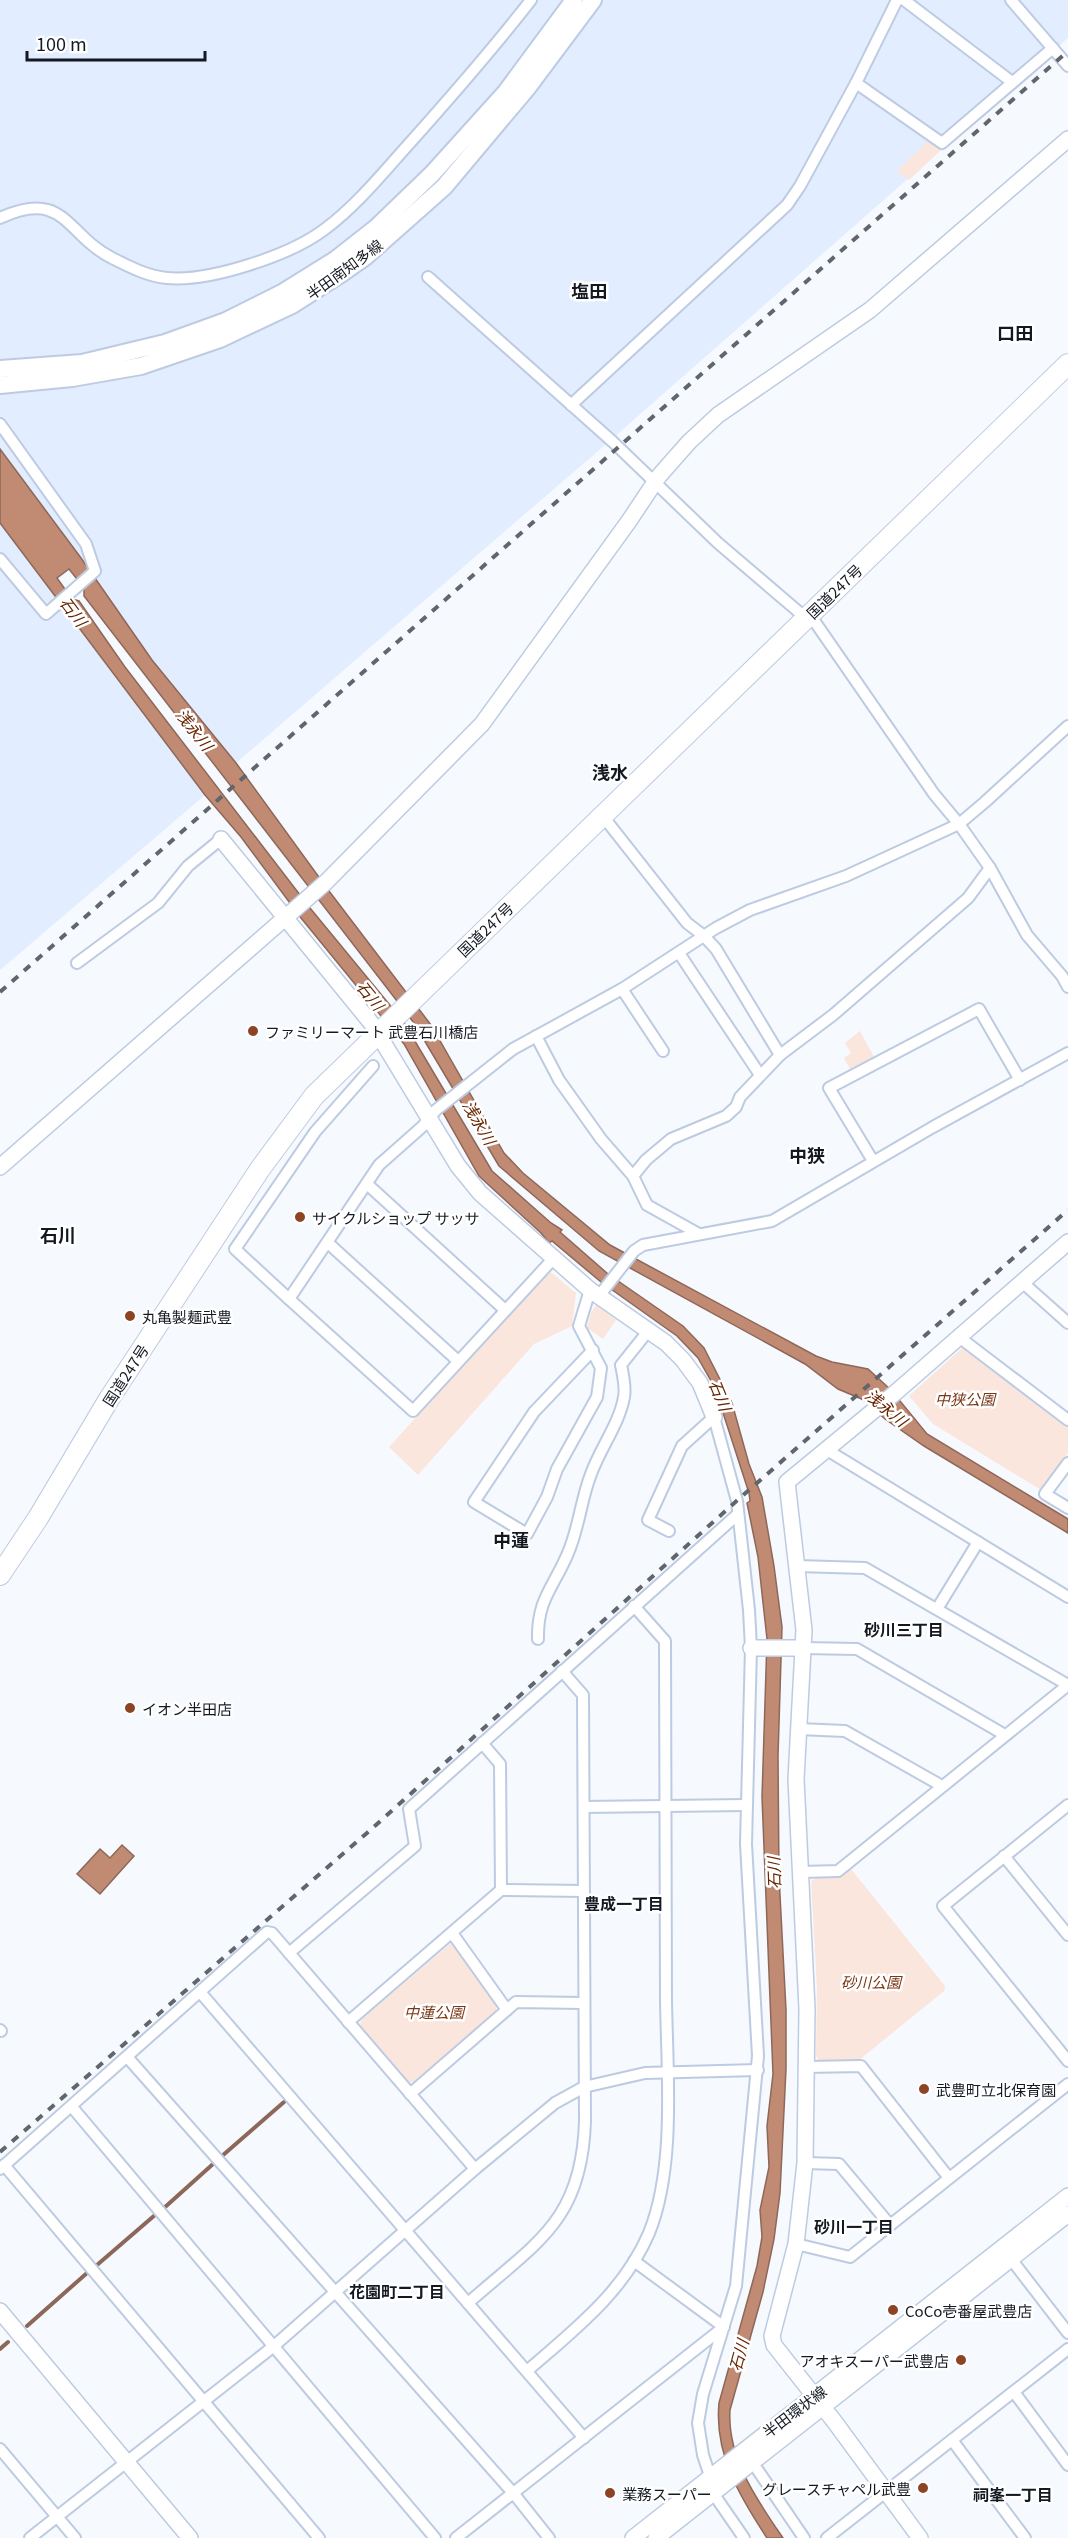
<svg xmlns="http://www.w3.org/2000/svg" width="1068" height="2538" viewBox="0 0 1068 2538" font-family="Georgia,'Noto Sans JP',serif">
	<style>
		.built { fill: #e2edff }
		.green { fill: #fbe6dd }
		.water { fill: #c18a73; stroke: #8d685a; stroke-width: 1.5 }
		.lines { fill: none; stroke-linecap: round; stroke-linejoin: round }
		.stream { stroke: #8d685a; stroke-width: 4 }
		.street-casing { stroke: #bdcbe2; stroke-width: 14 }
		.secondary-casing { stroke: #bdcbe2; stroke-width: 18 }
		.primary-casing { stroke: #bdcbe2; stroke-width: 20 }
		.highway-casing { stroke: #bdcbe2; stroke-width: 22 }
		.street { stroke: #fff; stroke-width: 10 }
		.secondary { stroke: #fff; stroke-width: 15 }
		.primary { stroke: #fff; stroke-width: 16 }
		.highway { stroke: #fff; stroke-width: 20 }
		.rail { stroke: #61656c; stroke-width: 4; stroke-dasharray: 8 8; stroke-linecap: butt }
		.poi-dot { fill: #8d4424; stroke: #fff; stroke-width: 2 }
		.labels { text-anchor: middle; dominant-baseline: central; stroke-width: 5; stroke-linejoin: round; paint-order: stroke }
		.street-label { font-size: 15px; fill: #141921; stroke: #fff }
		.poi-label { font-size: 15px; fill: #141921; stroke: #fff; text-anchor: start }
		.park-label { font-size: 15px; font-style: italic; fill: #7a3615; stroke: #fff }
		.water-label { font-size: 16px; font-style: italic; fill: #682501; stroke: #fff }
		.neighbourhood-label { font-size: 16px; font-weight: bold; fill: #141921; stroke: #fff }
		.quarter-label { font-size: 18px; font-weight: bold; fill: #141921; stroke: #fff }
	</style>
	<rect width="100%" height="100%" fill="#f6f9fd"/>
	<g class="built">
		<polygon points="0,0 1068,0 1068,38 605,445 236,763 152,660 81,558 0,449"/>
		<polygon points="0,523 205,795 0,970"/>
	</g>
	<g class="green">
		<polygon points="929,140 941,150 909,180 897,171"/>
		<polygon points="860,1031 874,1057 850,1069 844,1058 851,1053 845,1043"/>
		<polygon points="547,1273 552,1273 576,1293 572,1326 534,1344 418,1475 389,1447"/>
		<polygon points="596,1305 616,1320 603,1339 587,1328 591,1313"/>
		<polygon points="961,1349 964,1349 1068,1427 1068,1453 1041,1490 933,1424 909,1396"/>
		<path d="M848 1869H851L945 1986 944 1991 859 2060 820 2061 816 2056 817 1989 811 1881C824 1872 833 1881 848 1869Z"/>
		<polygon points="450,1944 454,1944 496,2004 496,2012 414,2082 408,2082 360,2026 361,2020"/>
	</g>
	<g class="water">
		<path d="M0 449 81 558 152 660 236 763 329 891 431 1025 504 1153 523 1173 610 1245 816 1356 832 1362 868 1369 891 1390 927 1434 1068 1519V1533L924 1446 885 1419 864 1400 838 1389 805 1364 599 1251 499 1166 414 1023 84 596V588L69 569 57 578 72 599 79 601 125 667 310 908 403 1021 492 1171 551 1223 562 1230 560 1232 608 1274 683 1326 704 1348 732 1403 749 1464 762 1497 774 1566 782 1627 778 1756 779 1876 786 2010V2069L780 2193 774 2239 763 2292 730 2410C727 2458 757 2500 783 2538H767C740 2497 714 2454 719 2403L757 2266 762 2237 760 2210 769 2167 767 2126 773 2074 762 1797 767 1639 758 1557 747 1503 750 1501 749 1493 715 1388 698 1358 677 1336 601 1282 552 1241 549 1243 541 1233 479 1176 404 1044 301 918 241 837 205 795 0 523Z"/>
		<polygon points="122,1845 134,1856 100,1894 77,1874 100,1849 110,1858"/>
	</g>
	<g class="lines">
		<g class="stream">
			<polyline points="222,2156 284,2102"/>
			<polyline points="164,2208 213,2164"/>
			<polyline points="97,2265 155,2215"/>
			<polyline points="27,2326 87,2273"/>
			<polyline points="0,2349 8,2342"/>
		</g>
		<defs>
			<g id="street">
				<polyline points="904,0 1012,82"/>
				<polyline points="1011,0 1068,66"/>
				<polyline points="856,83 942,143 1053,48"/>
				<path d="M0 218C65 188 66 235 112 258 130 267 147 276 167 278 210 282 291 255 325 229 356 206 382 174 408 145 450 98 492 50 531 0"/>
				<polyline points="428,277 613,442 718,543 800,613 815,622 934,794 959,824 990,868 1027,935 1062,976 1068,987"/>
				<polyline points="571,405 787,205 800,186 856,83 897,0"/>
				<polyline points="0,424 86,544 95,571 46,614 0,559"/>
				<polyline points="602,815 687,923 704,936 716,949 780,1055"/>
				<polyline points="679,953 760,1075"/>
				<polyline points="77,963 158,903 188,866 221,839"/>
				<polyline points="622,989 663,1051"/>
				<polyline points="536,1036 559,1080 601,1139 633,1176 647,1205 699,1234"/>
				<polyline points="873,1161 829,1088 979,1009 1020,1080"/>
				<polyline points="633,1176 646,1160 671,1139 726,1116 736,1107 740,1097 780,1055 833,1015 968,898 990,868"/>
				<polyline points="367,1184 505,1310"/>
				<polyline points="328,1243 458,1361"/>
				<polyline points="553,1259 413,1411 289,1299 379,1165 423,1126 436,1110 513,1049 622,989 716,928 750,910 846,876 959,824 985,802 1068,726"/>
				<polyline points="1022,1282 1068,1323"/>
				<polyline points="590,1290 579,1326 601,1368 597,1397 557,1469 547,1497 527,1534 474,1502 534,1412 593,1350"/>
				<polyline points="599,1296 634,1251 643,1245 772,1221 933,1127 1068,1053"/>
				<polyline points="289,1299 235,1249 315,1132 373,1066"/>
				<polyline points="959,1337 1068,1420"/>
				<polyline points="827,1450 1068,1597"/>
				<polyline points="1068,1463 1045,1494 1068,1508"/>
				<polyline points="669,1531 648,1520 682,1446 714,1417 737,1501 749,1610 751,1648 746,1844 758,2056 736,2286 703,2394 698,2423 703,2455 710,2476"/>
				<polyline points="797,1566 865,1568 1068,1685"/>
				<polyline points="937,1609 978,1542"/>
				<path d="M538 1639C537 1599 554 1587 568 1553 579 1528 581 1499 591 1474 600 1449 620 1422 624 1397 626 1387 623 1375 621 1365L649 1330"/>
				<polyline points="803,1648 857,1649 1005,1735"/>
				<polyline points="798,1729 845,1731 942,1786"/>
				<polyline points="482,1743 500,1764 501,1890"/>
				<polyline points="1068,1805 943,1906 1068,2061"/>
				<polyline points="584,1807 746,1805"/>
				<polyline points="1004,1856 1068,1935"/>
				<polyline points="802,1872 838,1871 1068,1685"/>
				<polyline points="452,1933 507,2010"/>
				<polyline points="289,1953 415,1846 409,1809 738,1514"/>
				<polyline points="200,1992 584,2438"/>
				<polyline points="348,2022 501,1890 583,1891"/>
				<polyline points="0,2030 1,2031"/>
				<polyline points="128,2058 514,2494 549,2538"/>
				<polyline points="806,2067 861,2066 949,2178"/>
				<polyline points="410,2094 516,2002 583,2003"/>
				<polyline points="72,2107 435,2538"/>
				<polyline points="805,2163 839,2164 890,2225"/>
				<polyline points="4,2165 319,2538"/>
				<polyline points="0,2169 267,1932 272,1933 475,2169"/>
				<polyline points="796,2244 850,2257 1068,2084"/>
				<polyline points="1011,2259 1068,2333"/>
				<path d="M468 2303C537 2242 582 2221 585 2121L583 1695 562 1671"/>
				<path d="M527 2371C574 2330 624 2292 649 2233 676 2167 667 2071 666 2000 666 1880 665 1761 665 1641L634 1606"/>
				<polyline points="1014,2392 1068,2465"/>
				<polyline points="952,2440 1025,2538"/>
				<polyline points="0,2449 75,2538"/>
				<polyline points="757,2469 804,2538"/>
				<polyline points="713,2493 744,2538"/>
				<polyline points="30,2538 274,2346 475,2169 555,2103 584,2087 645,2073 758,2070"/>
				<polyline points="456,2538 724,2327 634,2261"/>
				<polyline points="827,2538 1068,2349"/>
			</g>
			<g id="secondary">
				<polyline points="221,839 372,1024 458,1166 480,1193 590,1290 666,1343 683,1360 700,1383 714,1417"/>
				<polyline points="0,1167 326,882 482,724 629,521 659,476 689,442 718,415 870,310 1068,139"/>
				<polyline points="751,1648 803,1648"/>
				<polyline points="0,2311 190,2538"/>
				<polyline points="633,2538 1068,2196"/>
				<polyline points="656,2538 1068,2214"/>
				<polyline points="920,2538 834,2421 774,2345 772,2336 796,2244 805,2163 807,2009 796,1779 804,1630 787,1482 895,1393 1068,1242"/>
			</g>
			<g id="primary">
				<polyline points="0,369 82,363 165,343 226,321 282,293 335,260 377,227 432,174 506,92 574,0"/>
				<polyline points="0,385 72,378 141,366 220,339 292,305 342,273 365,257 444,187 528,87 593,0"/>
			</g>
			<polyline id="highway" points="0,1575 38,1518 109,1399 260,1169 314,1096 1068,364"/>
		</defs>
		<use href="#street" class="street-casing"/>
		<use href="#secondary" class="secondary-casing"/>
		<use href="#primary" class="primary-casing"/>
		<use href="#highway" class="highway-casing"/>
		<use href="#street" class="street"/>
		<use href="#secondary" class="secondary"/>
		<use href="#primary" class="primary"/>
		<use href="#highway" class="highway"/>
		<g class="rail">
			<polyline points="0,992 1068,51"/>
			<polyline points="0,2152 367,1833 741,1497 1068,1210"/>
		</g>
	</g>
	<g class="poi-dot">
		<circle cx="253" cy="1031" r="6"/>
		<circle cx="300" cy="1217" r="6"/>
		<circle cx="130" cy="1316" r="6"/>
		<circle cx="130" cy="1708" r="6"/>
		<circle cx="924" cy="2089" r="6"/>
		<circle cx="893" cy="2310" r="6"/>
		<circle cx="961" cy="2360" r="6"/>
		<circle cx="923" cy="2488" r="6"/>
		<circle cx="610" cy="2493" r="6"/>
	</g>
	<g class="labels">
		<g class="street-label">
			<text transform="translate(344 269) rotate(-36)">半田南知多線</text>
			<text transform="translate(834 591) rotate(-44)">国道247号</text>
			<text transform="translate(485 929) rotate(-44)">国道247号</text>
			<text transform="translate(125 1375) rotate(-57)">国道247号</text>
			<text transform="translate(794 2411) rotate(-37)">半田環状線</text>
		</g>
		<g class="poi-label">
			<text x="265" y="1031">ファミリーマート 武豊石川橋店</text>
			<text x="312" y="1217">サイクルショップ サッサ</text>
			<text x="142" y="1316">丸亀製麺武豊</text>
			<text x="142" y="1708">イオン半田店</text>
			<text x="936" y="2089">武豊町立北保育園</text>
			<text x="905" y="2310">CoCo壱番屋武豊店</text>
			<text x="949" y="2360" text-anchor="end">アオキスーパー武豊店</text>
			<text x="911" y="2488" text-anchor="end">グレースチャペル武豊</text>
			<text x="622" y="2493">業務スーパー</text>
		</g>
		<g class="park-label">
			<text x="965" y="1398">中狭公園</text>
			<text x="871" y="1981">砂川公園</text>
			<text x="434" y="2011">中蓮公園</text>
		</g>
		<g class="water-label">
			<text transform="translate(74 611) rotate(53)">石川</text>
			<text transform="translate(195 729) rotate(52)">浅永川</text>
			<text transform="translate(371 995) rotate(51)">石川</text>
			<text transform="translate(480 1122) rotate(60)">浅永川</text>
			<text transform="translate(721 1395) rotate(68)">石川</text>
			<text transform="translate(887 1407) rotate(40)">浅永川</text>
			<text transform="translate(773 1873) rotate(-92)">石川</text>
			<text transform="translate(738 2355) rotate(-75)">石川</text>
		</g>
		<g class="neighbourhood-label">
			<text x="904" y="1629">砂川三丁目</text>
			<text x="624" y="1903">豊成一丁目</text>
			<text x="854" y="2226">砂川一丁目</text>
			<text x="397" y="2291">花園町二丁目</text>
			<text x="1013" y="2494">祠峯一丁目</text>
		</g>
		<g class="quarter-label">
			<text x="589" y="290">塩田</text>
			<text x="1015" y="332">口田</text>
			<text x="610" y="771">浅水</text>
			<text x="807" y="1154">中狭</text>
			<text x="58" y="1234">石川</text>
			<text x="511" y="1539">中蓮</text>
		</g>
	</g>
	<path d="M27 51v9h178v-9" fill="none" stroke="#141921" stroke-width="3"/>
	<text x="36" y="51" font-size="18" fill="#141921" stroke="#ffffff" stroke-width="4.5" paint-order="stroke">100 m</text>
</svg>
